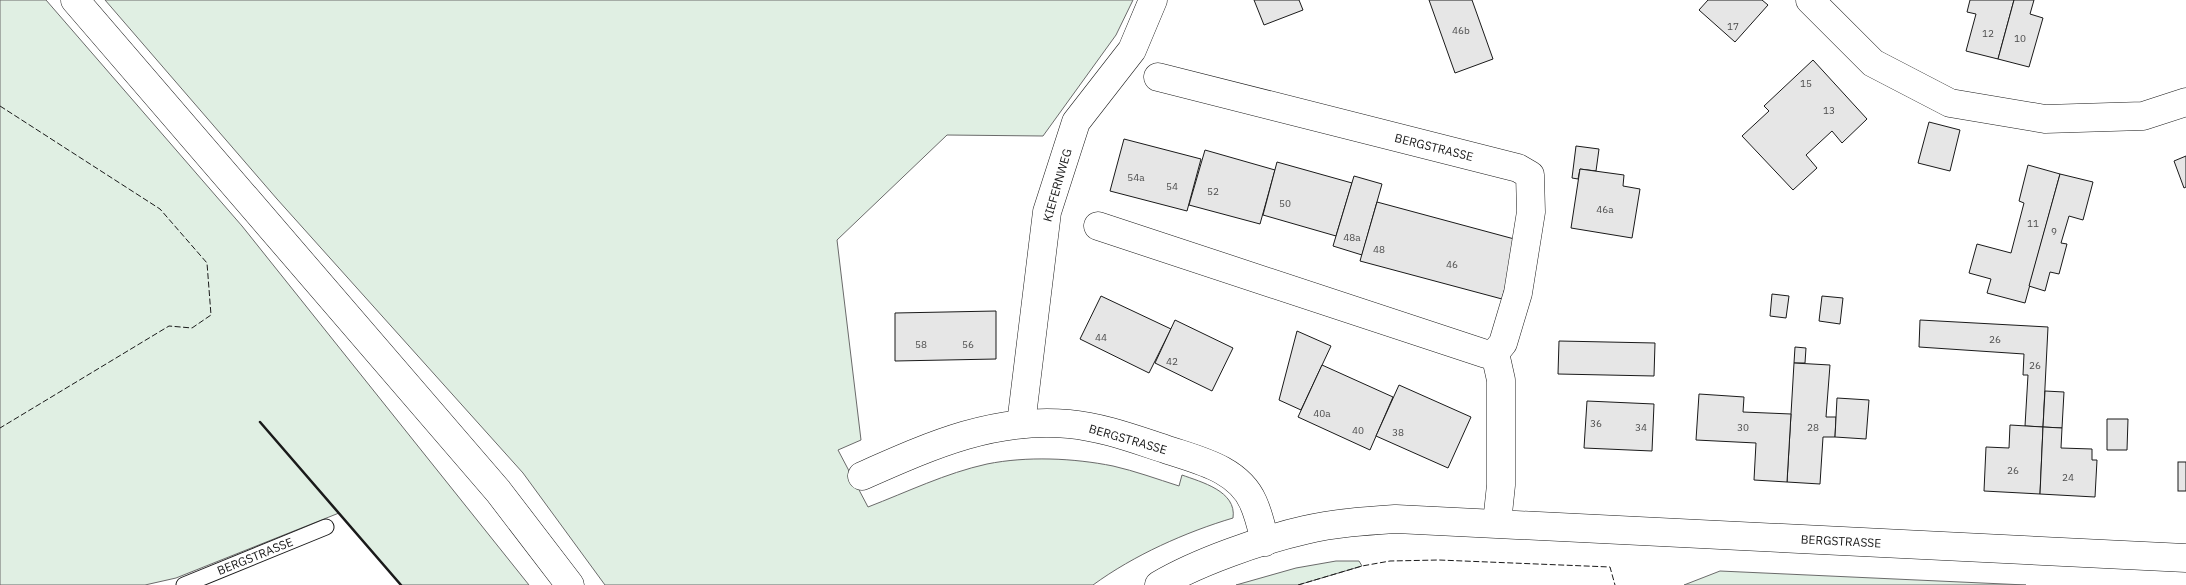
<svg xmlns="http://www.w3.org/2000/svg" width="2186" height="585" viewBox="0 0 2186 585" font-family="'IBM Plex Sans',sans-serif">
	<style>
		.green { fill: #e0efe3; stroke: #6a6a6a }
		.building { fill: #e6e6e6; stroke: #1a1a1a }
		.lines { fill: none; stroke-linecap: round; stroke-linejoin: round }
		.service-casing { stroke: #1a1a1a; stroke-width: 17 }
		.minor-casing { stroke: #1a1a1a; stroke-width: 29 }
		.primary-casing { stroke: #1a1a1a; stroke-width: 29 }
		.service { stroke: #fff; stroke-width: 15 }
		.minor { stroke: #fff; stroke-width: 28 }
		.primary { stroke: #fff; stroke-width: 28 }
		.fence { stroke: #1a1a1a; stroke-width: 1; stroke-dasharray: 6 2.5; stroke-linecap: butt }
		.wall { stroke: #1a1a1a; stroke-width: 2.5 }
		.labels { text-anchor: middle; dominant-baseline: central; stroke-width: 4; stroke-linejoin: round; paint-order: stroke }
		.number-label { font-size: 10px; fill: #4d4d4d }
		.street-label { font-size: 12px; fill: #1a1a1a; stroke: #fff }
	</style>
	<rect width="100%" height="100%" fill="#fff"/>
	<g class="green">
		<polygon points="0,0 46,0 242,226 529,585 401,585 339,513 176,578 145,585 0,585"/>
		<path d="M105 0H1133L1116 35 1043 136 947 135 837 240 861 440 838 450 868 507C907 492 946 473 987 464 1027 456 1073 458 1113 466 1135 471 1157 479 1179 486L1182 475C1201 482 1237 491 1233 518 1186 532 1134 555 1093 585H605L523 473 277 199Z"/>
		<polygon points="1336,561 1359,561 1362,566 1298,585 1236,585 1296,568"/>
		<polygon points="1720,571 2026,585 1684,585"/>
	</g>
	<g class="building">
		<polygon points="1254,0 1299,0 1303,10 1264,25"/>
		<polygon points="1429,0 1472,0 1493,59 1455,73"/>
		<polygon points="1708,0 1762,0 1768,5 1735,42 1699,10"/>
		<polygon points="1970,0 2014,0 1998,59 1966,51 1976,14 1967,12"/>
		<polygon points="2014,0 2034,0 2030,14 2043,18 2029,67 1998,59"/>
		<polygon points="1813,60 1867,119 1842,143 1832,131 1806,155 1817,168 1793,190 1742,136 1769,111 1764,106"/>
		<polygon points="1929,122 1960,130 1950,171 1918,163"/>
		<polygon points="1124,139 1201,159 1187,211 1110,191"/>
		<polygon points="1576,146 1599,149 1596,171 1580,169 1578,179 1572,178"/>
		<polygon points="1205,150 1275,170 1260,224 1189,205"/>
		<polygon points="2186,156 2186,187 2184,188 2174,161"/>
		<polygon points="1277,162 1352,183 1336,236 1263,215"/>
		<polygon points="2028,165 2060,174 2025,303 1987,293 1991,279 1969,273 1977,244 2011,253 2024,203 2019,201"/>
		<polygon points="1580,169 1624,175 1623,186 1640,189 1632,238 1571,228"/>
		<polygon points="2060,174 2093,182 2083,220 2069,216 2061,243 2067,244 2059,274 2050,272 2045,291 2029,286"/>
		<polygon points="1354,176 1382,184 1362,255 1333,246"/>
		<polygon points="1377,202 1518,240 1502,299 1360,261"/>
		<polygon points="1772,294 1789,296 1786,318 1770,316"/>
		<polygon points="1101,296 1171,329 1149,373 1080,339"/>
		<polygon points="1822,296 1843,298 1840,324 1819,321"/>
		<polygon points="996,311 996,359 895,361 895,313"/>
		<polygon points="1175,320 1233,348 1212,391 1155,363"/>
		<polygon points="1920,320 2048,327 2043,427 2025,426 2028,375 2023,375 2024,354 1919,347"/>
		<polygon points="1297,331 1331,346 1301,410 1279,400"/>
		<polygon points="1559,341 1655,343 1654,376 1558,374"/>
		<polygon points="1795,347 1806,348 1805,363 1794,363"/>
		<polygon points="1794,363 1830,365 1826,417 1836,417 1835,437 1823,437 1820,484 1787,482"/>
		<polygon points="1322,365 1393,397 1370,450 1298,417"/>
		<polygon points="1399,385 1471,417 1448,468 1376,436"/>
		<polygon points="2045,391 2064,392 2062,428 2043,427"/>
		<polygon points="1699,394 1744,397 1743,412 1791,414 1787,482 1754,480 1756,443 1696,440"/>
		<polygon points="1837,398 1869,400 1866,439 1835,437"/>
		<polygon points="1587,401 1654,404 1652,451 1584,448"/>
		<polygon points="2107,419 2128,419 2127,450 2107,450"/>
		<polygon points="2010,425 2043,427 2040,494 1984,491 1986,447 2009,448"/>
		<polygon points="2043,427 2062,428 2061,448 2092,449 2092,460 2097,460 2095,497 2040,494"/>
		<rect x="2178" y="462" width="8" height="29"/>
	</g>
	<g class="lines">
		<defs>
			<polyline id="service" points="184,585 326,527"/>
			<g id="minor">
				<polyline points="1810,0 1873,63 1950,103 2045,119 2143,116 2186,102"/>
				<polyline points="1158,77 1518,168 1530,175 1531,212 1518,293 1503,343 1495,353 1501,380 1501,485 1497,523"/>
				<polyline points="1098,226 1486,354 1495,353"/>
				<polyline points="1021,424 1047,212 1076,122 1132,50 1153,0"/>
				<path d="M862 476C930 446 993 417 1069 424 1102 427 1134 439 1165 449 1197 460 1238 468 1253 502 1259 515 1262 529 1265 542"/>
				<path d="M1159 585C1198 562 1261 540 1305 530 1335 523 1366 521 1396 519L2186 558"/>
			</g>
			<polyline id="primary" points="75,0 498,491 570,585"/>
		</defs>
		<use href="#service" class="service-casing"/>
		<use href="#minor" class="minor-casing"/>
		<use href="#primary" class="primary-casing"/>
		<use href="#service" class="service"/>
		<use href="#minor" class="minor"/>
		<use href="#primary" class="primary"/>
		<g class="fence">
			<polyline points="0,106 160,209 207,263 211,315 192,328 169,326 0,428"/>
			<polyline points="1298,585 1362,566 1390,561 1439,560 1610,567 1615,585"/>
		</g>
		<polyline class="wall" points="260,422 401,585"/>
	</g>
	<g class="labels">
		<g class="number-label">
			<text x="1733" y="26">17</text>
			<text x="1461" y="30">46b</text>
			<text x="1988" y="33">12</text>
			<text x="2020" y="38">10</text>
			<text x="1806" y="83">15</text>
			<text x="1829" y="110">13</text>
			<text x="1136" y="177">54a</text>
			<text x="1172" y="186">54</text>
			<text x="1213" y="191">52</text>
			<text x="1285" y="203">50</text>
			<text x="1605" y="209">46a</text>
			<text x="2033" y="223">11</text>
			<text x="2054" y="231">9</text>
			<text x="1352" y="237">48a</text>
			<text x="1379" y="249">48</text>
			<text x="1452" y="264">46</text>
			<text x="1101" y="337">44</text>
			<text x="1995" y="339">26</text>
			<text x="921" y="344">58</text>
			<text x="968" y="344">56</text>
			<text x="1172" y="361">42</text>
			<text x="2035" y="365">26</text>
			<text x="1322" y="413">40a</text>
			<text x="1596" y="423">36</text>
			<text x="1641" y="427">34</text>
			<text x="1743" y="427">30</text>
			<text x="1813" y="427">28</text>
			<text x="1358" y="430">40</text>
			<text x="1398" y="432">38</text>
			<text x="2013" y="470">26</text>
			<text x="2068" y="477">24</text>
		</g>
		<g class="street-label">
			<text transform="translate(1434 147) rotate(14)">BERGSTRASSE</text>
			<text transform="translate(1057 185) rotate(-74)">KIEFERNWEG</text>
			<text transform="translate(1128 439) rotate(16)">BERGSTRASSE</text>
			<text transform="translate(1841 541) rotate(3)">BERGSTRASSE</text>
			<text transform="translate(255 556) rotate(-22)">BERGSTRASSE</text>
		</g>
	</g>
</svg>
